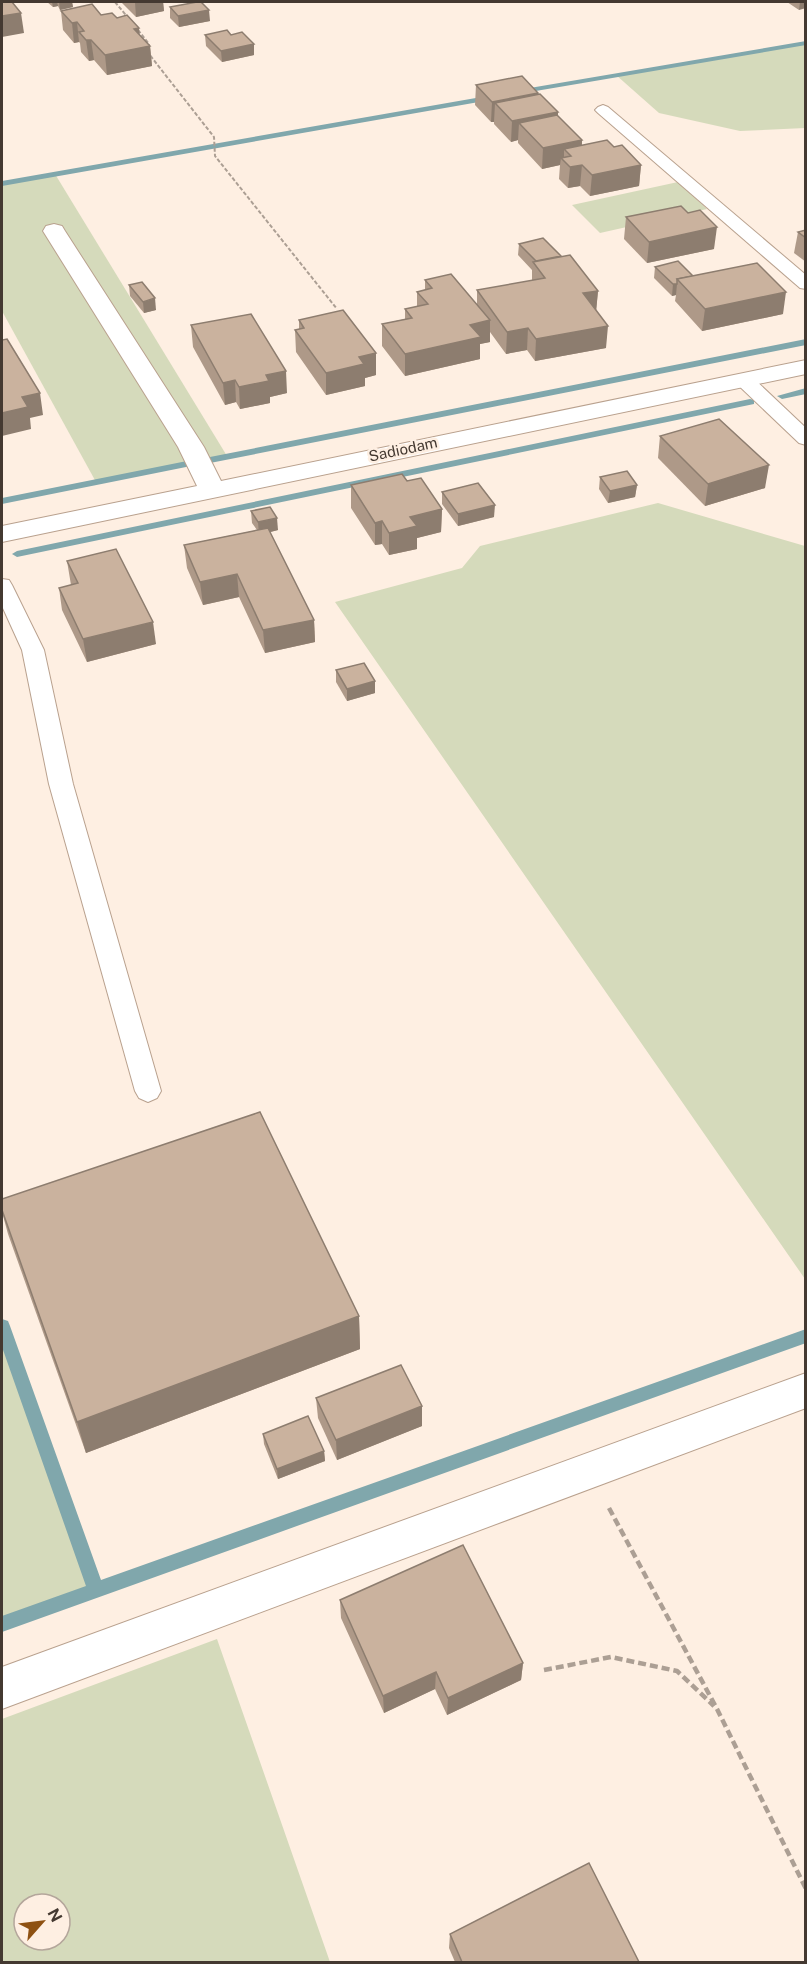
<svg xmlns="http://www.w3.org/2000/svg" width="807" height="1964" viewBox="0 0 807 1964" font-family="'Public Sans',sans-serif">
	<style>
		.green { fill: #d5dabb; fill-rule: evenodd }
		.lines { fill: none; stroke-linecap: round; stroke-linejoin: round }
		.stream { fill: #80a7ac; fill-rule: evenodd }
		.lane-casing { stroke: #b9a18e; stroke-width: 2 }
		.street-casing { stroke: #b9a18e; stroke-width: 2 }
		.path-far1 { stroke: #ac9f94; stroke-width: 2; stroke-dasharray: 4 2; stroke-linecap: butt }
		.path { stroke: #ac9f94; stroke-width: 4.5; stroke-dasharray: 8 4; stroke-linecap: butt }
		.lane { fill: #fff; fill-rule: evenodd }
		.street { fill: #fff; fill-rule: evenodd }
		.wall { fill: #ae9988 }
		.shaded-wall { fill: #8d7d6f }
		.building { fill: #cab29e; stroke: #8d7d6f; stroke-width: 1.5 }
		.labels { text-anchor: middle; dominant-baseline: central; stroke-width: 5; stroke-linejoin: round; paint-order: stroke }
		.far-street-label { font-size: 15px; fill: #443931; stroke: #feefe2 }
	</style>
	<rect width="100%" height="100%" fill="#feefe2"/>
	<g class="green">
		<polygon points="805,43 805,128 740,131 659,113 616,75"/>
		<polygon points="55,174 227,456 96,482 2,311 2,184"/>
		<polygon points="678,182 707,209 600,233 572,205"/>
		<polygon points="658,503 805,546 805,1279 335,602 462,568 480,546"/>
		<polygon points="2,1326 96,1590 2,1624"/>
		<path d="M217 1639 330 1962H2V1719ZM24 1904H60V1940H24Z"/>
	</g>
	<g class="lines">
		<g class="stream">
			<polygon points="806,41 806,45 518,94 514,92 518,90"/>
			<polygon points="493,95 497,97 496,99 2,186 2,181"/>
			<polygon points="806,339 806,345 210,463 205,460 210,457"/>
			<polygon points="806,388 806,394 782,399 777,396"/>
			<polygon points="750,399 754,400 754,404 17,557 12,554 17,551"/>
			<polygon points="192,460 196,461 196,465 2,504 2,498"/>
			<polygon points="2,1319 8,1321 10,1326 101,1580 806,1329 806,1343 2,1632 2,1616 86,1586 2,1347"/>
		</g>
		<defs>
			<g id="lane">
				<polygon points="603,105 608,107 806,275 806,289 800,288 598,113 595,110 598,107"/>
				<polygon points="744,374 751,376 806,428 806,445 799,443 737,384 735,380 737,376"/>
				<polygon points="2,579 9,580 12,585 44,650 73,784 161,1091 157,1098 148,1102 139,1098 135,1091 49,784 22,650 2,606"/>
			</g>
			<g id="street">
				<polygon points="54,224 62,226 65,231 204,447 221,481 806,360 806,374 2,542 2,526 197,486 178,447 43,231 46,226"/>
				<polygon points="806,1373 806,1408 2,1709 2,1667"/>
			</g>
		</defs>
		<use href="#lane" class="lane-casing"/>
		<use href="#street" class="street-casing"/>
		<g class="path-far1">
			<polyline points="115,2 130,20"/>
			<polyline points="138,30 149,44 149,54 214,137 215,156 337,309"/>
		</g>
		<g class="path">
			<polyline points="609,1508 717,1709 806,1889"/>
			<polyline points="544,1670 611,1657 677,1671 714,1706"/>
		</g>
		<use href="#lane" class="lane"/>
		<use href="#street" class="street"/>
	</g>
	<g class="wall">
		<polygon points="47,2 76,2 72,2 73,7 60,10 58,6 53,7"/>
		<polygon points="121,2 163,2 164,11 136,17"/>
		<polygon points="787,2 806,2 799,10"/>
		<polygon points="170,7 210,21 179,27 170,18"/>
		<polygon points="61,11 101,15 117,18 140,35 150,46 152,66 107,75 94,60 89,61 81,52 80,43 79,42 74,43 63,30"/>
		<polygon points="205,35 231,35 254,44 254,55 222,62 206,46"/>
		<polygon points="476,85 538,95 558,112 558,116 582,140 582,146 614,147 641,165 639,186 590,196 580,186 568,188 559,179 560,165 542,169 518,143 518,140 511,142 494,124 494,122 491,122 475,105"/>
		<polygon points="688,213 714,249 647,263 624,239 626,217"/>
		<polygon points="806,230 806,262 794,253 798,232"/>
		<polygon points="519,244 561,257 598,291 596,311 606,348 535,361 527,350 506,354 490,332 490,342 480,344 480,359 405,376 382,346 382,324 405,319 405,309 417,307 417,292 425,290 425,280 477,304 477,290 532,281 532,270 518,255"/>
		<polygon points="655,267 693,276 783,314 702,331 675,301 676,295 672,296 654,278"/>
		<polygon points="129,285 156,310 144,313 130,296"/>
		<polygon points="299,320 376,353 376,375 365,378 365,386 326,395 296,352 295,330 299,329"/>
		<polygon points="191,325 287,393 270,397 270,403 240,409 236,402 225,405 193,347"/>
		<polygon points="660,436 765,488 705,506 658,458"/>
		<polygon points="600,477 637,485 635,497 608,503 599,489"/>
		<polygon points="407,481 442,509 441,532 417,538 417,549 389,555 382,544 375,545 351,508 351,485"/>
		<polygon points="442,492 494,517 458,526 442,504"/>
		<polygon points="251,511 278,530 270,532 314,620 315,642 265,653 239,597 203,605 187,568 184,545 257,530 252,523"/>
		<polygon points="67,561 156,644 87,662 62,610 59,588 71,585"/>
		<polygon points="336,670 375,693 347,701 336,682"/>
		<polygon points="2,1199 359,1316 360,1349 86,1453 8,1234 2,1212"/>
		<polygon points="316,1398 422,1406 422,1426 337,1460 318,1418"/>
		<polygon points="263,1434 324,1451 325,1461 278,1479 264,1444"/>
		<polygon points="340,1600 523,1663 521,1680 447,1715 435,1689 384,1713 341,1618"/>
		<polygon points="450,1934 639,1962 455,1962 449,1948"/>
	</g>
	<g class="shaded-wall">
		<polygon points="52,2 57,2 58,6 53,7"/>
		<polygon points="59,2 76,2 72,2 73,7 60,10"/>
		<polygon points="135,2 163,2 164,11 136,17"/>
		<polygon points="800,2 806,2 806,8 799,10"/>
		<polygon points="209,10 210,21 179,27 178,16"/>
		<polygon points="21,13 24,33 2,37 2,16"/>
		<polygon points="77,22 79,42 74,43 72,23"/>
		<polygon points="139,28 141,48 150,46 152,66 107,75 105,55 134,29"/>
		<polygon points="86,40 91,40 94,60 89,61"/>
		<polygon points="254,44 254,55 222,62 221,51"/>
		<polygon points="538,93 537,113 495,103 494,122 491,122 492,102"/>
		<polygon points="558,112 557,132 519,123 518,140 511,142 512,121"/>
		<polygon points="582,140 581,161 571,156 564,149 564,161 561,158 560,165 542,169 543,148"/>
		<polygon points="582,165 580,186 568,188 570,167"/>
		<polygon points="641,165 639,186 590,196 592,175"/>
		<polygon points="717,227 714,249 647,263 649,242"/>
		<polygon points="673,284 677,284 676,295 672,296"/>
		<polygon points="598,291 596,312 583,293"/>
		<polygon points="786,292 783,314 702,331 705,309"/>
		<polygon points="155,298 156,310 144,313 143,302"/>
		<polygon points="490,320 490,342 480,344 480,359 405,376 405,354 470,325"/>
		<polygon points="608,326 606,348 535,361 536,339"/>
		<polygon points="528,328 527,350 506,354 507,332"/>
		<polygon points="376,353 376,375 365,378 365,386 326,395 326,373 359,357"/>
		<polygon points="286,371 287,393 270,397 270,403 240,409 239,387 266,375"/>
		<polygon points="235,380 236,402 225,405 223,383"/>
		<polygon points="40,393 43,415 30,418 31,429 2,436 2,413 22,397"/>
		<polygon points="769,465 765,488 705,506 708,484"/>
		<polygon points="637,485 635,497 608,503 610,491"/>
		<polygon points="495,505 494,517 458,526 458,514"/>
		<polygon points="442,509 441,532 417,538 417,549 389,555 389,533 410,517"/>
		<polygon points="277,518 278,530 259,535 258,522"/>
		<polygon points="382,521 382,544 375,545 375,523"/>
		<polygon points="237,574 239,597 203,605 200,582"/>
		<polygon points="314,620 315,642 265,653 263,630"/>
		<polygon points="153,622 156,644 87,662 83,639"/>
		<polygon points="375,681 375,693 347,701 347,689"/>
		<polygon points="359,1316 360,1349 86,1453 77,1422"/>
		<polygon points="422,1406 422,1426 337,1460 336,1440"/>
		<polygon points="324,1451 325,1461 278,1479 277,1469"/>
		<polygon points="523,1663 521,1680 447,1715 448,1698"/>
		<polygon points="436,1672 435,1689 384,1713 383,1696"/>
	</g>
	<g class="building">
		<polygon points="2,2 12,2 21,13 2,16"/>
		<polygon points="197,2 201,2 209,10 178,16 170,7"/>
		<polygon points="92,4 101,15 112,13 117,18 127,15 139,28 134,29 150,46 105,55 91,40 86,40 79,32 84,31 77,22 72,23 61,11"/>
		<polygon points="227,30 231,35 242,32 254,44 221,51 205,35"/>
		<polygon points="522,76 538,93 492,102 476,85"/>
		<polygon points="540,94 558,112 512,121 495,103"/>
		<polygon points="557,115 582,140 543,148 519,123"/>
		<polygon points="607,140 614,147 622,145 641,165 592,175 582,165 570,167 561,158 571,156 564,149"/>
		<polygon points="681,206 688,213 700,210 717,227 649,242 626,217"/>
		<polygon points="806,230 806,238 798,232"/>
		<polygon points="543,238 561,256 536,261 519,244"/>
		<polygon points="570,255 598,291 583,293 608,326 536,339 528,328 507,332 477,290 545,278 533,262"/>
		<polygon points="678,261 693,276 677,279 677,284 673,284 655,267"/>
		<polygon points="757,263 786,292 705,309 677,279"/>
		<polygon points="451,274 490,320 470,325 481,337 405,354 382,324 412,318 405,309 428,304 417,292 432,288 425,280"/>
		<polygon points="142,282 155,298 143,302 129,285"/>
		<polygon points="343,310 376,353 359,357 364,364 326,373 295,330 304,328 299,320"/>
		<polygon points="251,314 286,371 266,375 269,381 239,387 235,380 223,383 191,325"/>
		<polygon points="7,339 40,393 22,397 28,407 2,413 2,340"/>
		<polygon points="719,419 769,465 708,484 660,436"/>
		<polygon points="627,471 637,485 610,491 600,477"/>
		<polygon points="402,474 407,481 421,478 442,509 410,517 417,526 389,533 382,521 375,523 351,485"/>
		<polygon points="478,483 495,505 458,514 442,492"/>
		<polygon points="270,507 277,518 258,522 251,511"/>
		<polygon points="268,528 314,620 263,630 237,574 200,582 184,545"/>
		<polygon points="116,549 153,622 83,639 59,588 78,583 67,561"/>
		<polygon points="364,663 375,681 347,689 336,670"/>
		<polygon points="260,1112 359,1316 77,1422 2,1210 2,1199"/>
		<polygon points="401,1365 422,1406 336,1440 316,1398"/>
		<polygon points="308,1416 324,1451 277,1469 263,1434"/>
		<polygon points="463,1545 523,1663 448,1698 436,1672 383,1696 340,1600"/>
		<polygon points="589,1863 639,1962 462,1962 450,1934"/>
	</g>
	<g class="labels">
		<g class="far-street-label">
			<text transform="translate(403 449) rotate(-12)">Sadiodam</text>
		</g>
	</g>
	<rect width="807" height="1964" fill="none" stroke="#443931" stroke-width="6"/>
	<g transform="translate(42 1922) rotate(62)"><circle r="28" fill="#feefe2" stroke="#b4a69b" stroke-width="1.5"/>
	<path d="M0-4.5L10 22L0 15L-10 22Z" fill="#8e5112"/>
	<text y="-9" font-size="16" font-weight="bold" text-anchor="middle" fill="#443931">N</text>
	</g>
</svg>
